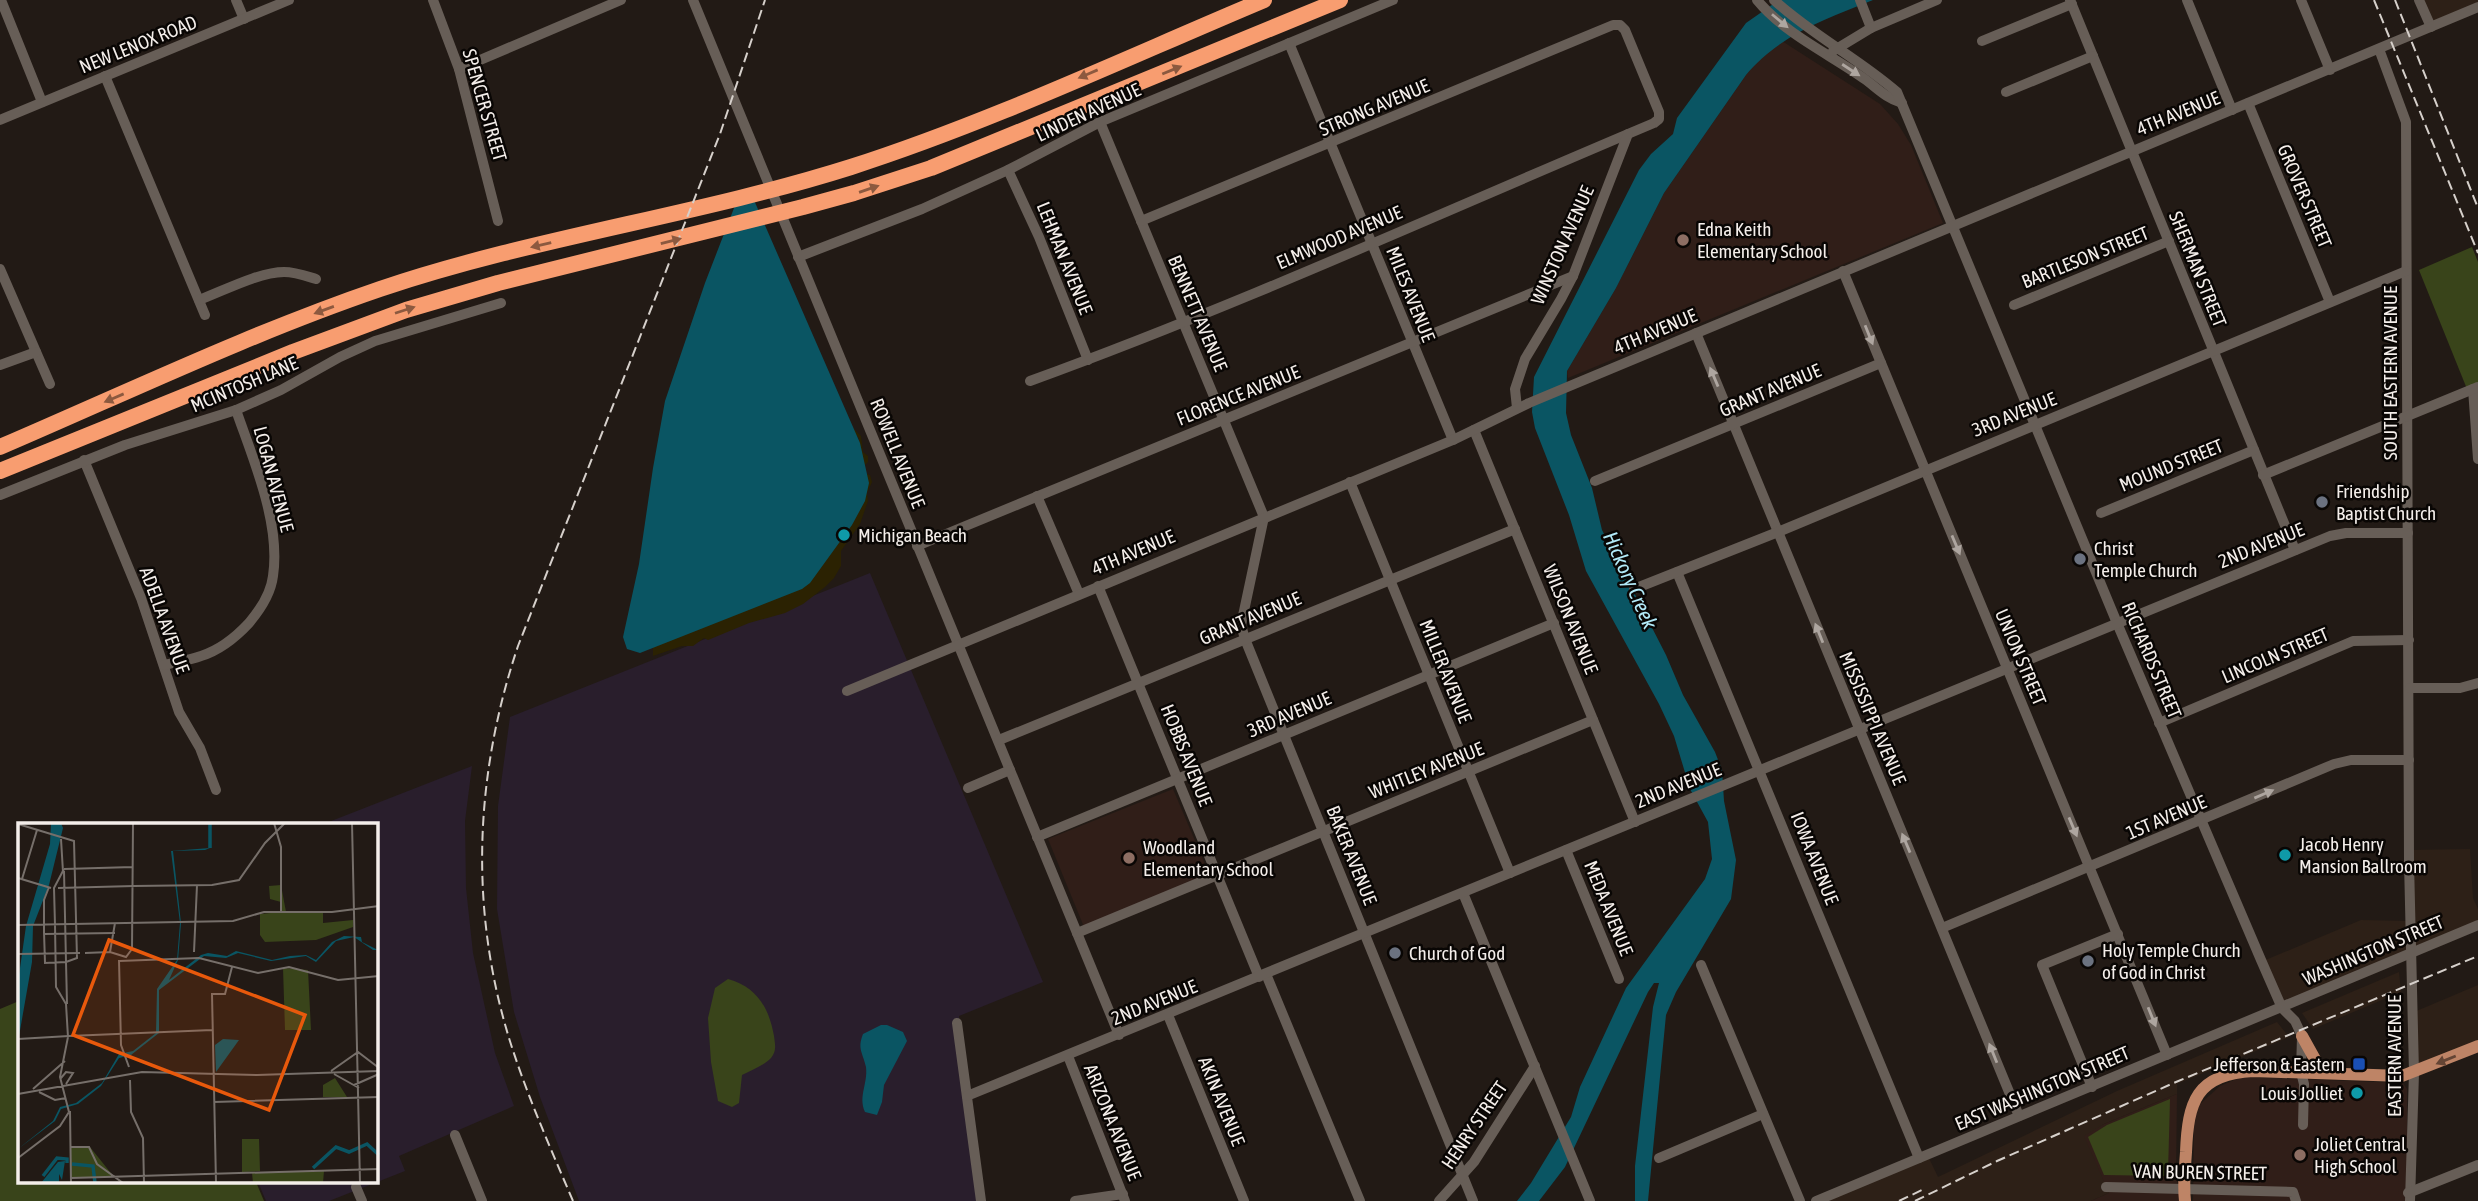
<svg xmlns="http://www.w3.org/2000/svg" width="2478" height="1201" viewBox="0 0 2478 1201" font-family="'Asap Condensed',sans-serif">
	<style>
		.built { fill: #2d2017 }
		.industrial { fill: #291e2c }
		.education { fill: #301e18 }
		.green { fill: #39441a }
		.sand { fill: #2b2202 }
		.water { fill: #0a5563 }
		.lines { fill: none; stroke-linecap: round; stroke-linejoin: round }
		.minor { stroke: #675e57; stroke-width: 10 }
		.major { stroke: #be8466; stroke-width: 12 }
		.highway { stroke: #f89d70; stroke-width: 16 }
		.rail { stroke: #d6d0cb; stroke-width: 2; stroke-dasharray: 10 5; stroke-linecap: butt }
		.oneway { fill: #aea6a0 }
		.oneway2 { fill: #8c593f }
		.oneway3 { fill: #644535 }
		.education-dot { fill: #8d6e63; stroke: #090604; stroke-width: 2.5 }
		.worship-dot { fill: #6b7280; stroke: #090604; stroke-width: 2.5 }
		.culture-dot { fill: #0f9aa8; stroke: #090604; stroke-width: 2.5 }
		.transit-dot { fill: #1a4fb4; stroke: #090604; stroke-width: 2.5 }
		.labels { text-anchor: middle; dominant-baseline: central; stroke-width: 5; stroke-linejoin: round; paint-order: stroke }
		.street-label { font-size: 19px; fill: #f4eeea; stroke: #090604 }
		.poi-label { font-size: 19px; fill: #f4eeea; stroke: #090604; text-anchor: start }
		.water-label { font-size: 21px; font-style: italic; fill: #b2eaf8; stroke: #090604 }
		.inset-river { fill: none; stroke: #0a5563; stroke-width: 3.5 }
		.inset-road { fill: none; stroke: #766f6a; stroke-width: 2 }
		.view { fill: #e8590c; fill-opacity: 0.15; stroke: #e8590c; stroke-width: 3.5 }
		.inset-edge { fill: none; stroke: #f4eeea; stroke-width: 3.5 }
	</style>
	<rect width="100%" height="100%" fill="#221a15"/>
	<g class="built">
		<polygon points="2420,0 2478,0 2478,8 2432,28"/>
		<polygon points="2470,849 2473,898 2478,909 2478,923 2283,1007 2263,961 2361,920 2408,921 2407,850"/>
		<polygon points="2399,972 2401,992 2313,1029 2302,1013"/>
		<polygon points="2478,985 2478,1045 2415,1071 2414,1012"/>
		<polygon points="2277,1022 2289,1037 2177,1084 2177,1094 2104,1124 2086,1137 2109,1193 2091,1201 1818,1201 1928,1156 1938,1177 2117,1091"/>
	</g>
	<g class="industrial">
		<polygon points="870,573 1043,982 959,1016 980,1201 579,1201 540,1097 514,1012 497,909 498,806 510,717"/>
		<polygon points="472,766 465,821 466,888 473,953 495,1053 514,1106 399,1156 405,1171 329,1201 266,1201 258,1182 376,1182 376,825 321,825"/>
	</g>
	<g class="education">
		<polygon points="1782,41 1880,104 1898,124 1911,145 1943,223 1568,378 1567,371 1616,288 1664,193 1746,75 1757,61"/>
		<polygon points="1173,789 1210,876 1084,927 1048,839"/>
		<polygon points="2251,1077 2403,1083 2407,1089 2407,1201 2193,1201 2194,1124 2199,1105 2220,1086 2239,1078"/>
		<polygon points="2177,1094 2176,1178 2183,1201 2091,1201 2109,1193 2084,1136 2104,1124"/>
	</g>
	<g class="green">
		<polygon points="2472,247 2478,262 2478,385 2467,389 2419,270"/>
		<path d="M728 979C757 987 769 1008 774 1036 775 1044 777 1051 771 1058 765 1065 751 1070 742 1075L739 1103 732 1107 718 1101 711 1062 708 1018 715 988Z"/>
		<polygon points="19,1001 19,1182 256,1182 264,1201 0,1201 0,1009"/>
		<polygon points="2170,1099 2168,1173 2164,1176 2104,1175 2088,1137 2107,1125"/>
	</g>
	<polygon class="sand" points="854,429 861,436 863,452 868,456 868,462 864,466 864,473 870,475 872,482 867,493 868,501 860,524 841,551 841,566 834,578 825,587 803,604 785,613 749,623 708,640 704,638 693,646 682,646 653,656 653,646 858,444 859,438 851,430"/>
	<g class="water">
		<path d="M1779 0H1873C1826 19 1779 35 1746 75L1664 193 1616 288 1567 371 1566 413 1571 435 1592 488 1602 530 1666 655 1683 695 1715 752 1722 770 1724 801 1736 860 1731 899 1676 992 1666 1015 1648 1201H1635V1166L1653 1007 1659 983H1654L1648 992 1565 1167 1539 1201H1517L1531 1183 1571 1117 1580 1087 1626 988 1705 879 1712 859 1708 822 1690 789 1674 736 1659 704 1586 571 1569 515 1535 428 1532 412 1534 377 1639 170 1651 154 1673 134 1677 118 1746 23Z"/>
		<polygon points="744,189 750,191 860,443 869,483 865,501 852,525 810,583 802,589 640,653 627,649 623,637 639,564 653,468 665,401 705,283 741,190"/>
		<path d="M881 1025H887L903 1032 907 1041 884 1085 882 1102 877 1115 865 1112C858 1096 868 1084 866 1067 863 1053 857 1049 863 1034Z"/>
	</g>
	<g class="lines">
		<g class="minor">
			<polyline points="1,0 42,102"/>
			<polyline points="236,0 244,19"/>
			<polyline points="433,0 459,69 498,221"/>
			<polyline points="693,0 1119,1035"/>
			<path d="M1757 0C1786 35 1830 54 1866 80 1878 89 1886 98 1902 103"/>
			<path d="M1774 0C1812 35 1858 58 1897 92L2117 623 2261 960 2282 1008 2295 1021 2302 1036 2301 1072 2304 1084 2303 1125"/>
			<polyline points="1860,0 1871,28"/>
			<polyline points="2070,0 2295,550"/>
			<polyline points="2187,0 2232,110"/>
			<polyline points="2301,0 2330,70"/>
			<polyline points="2419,0 2431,27"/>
			<polyline points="1982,41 2072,4"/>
			<polyline points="1289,43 1453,440"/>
			<polyline points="2379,49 2406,122 2409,862 2414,1073 2410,1201"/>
			<polyline points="1833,51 1871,28 1937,0"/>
			<polyline points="459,69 621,0"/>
			<polyline points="105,76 205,315"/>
			<polyline points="2006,92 2093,56"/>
			<polyline points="2248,103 2330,302"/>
			<polyline points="0,120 289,0"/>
			<polyline points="1100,122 1264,517 1241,625 1245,639 1473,1201"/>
			<polyline points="1008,170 1039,237 1088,360"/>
			<polyline points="798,257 922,209 1008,170 1100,122 1393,0"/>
			<polyline points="0,269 50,384"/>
			<polyline points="1843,271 2167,1055"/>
			<path d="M199 300C223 291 259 272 284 272 295 272 306 276 316 279"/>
			<polyline points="2014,305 2169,241"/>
			<polyline points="1696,333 2019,1116"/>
			<polyline points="0,365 36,352"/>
			<path d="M1030 381C1242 304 1447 210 1654 123L1659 119V112L1625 30 1620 25H1613L1141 221"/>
			<polyline points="2473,389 2478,459"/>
			<polyline points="1517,408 1515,389 1525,359 1561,299 1573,276 1628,134"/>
			<polyline points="1474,430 1635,822"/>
			<polyline points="84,460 141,598 179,712 200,748 216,790"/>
			<polyline points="2263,475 2478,387"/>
			<polyline points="1595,481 1881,363"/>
			<polyline points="1350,482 1510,873"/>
			<polyline points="0,495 125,445 236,410 281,390 340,357 375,341 501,303"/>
			<polyline points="1037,496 1079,594"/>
			<polyline points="2101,513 2254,450"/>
			<polyline points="917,546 1573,276"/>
			<polyline points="1677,572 1919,1158"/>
			<polyline points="1098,586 1259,977"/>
			<polyline points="1634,589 1778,532 2406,271"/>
			<path d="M164 665C176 662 190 660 201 656 220 650 236 637 249 623 260 610 271 593 273 576 281 523 253 459 236 410"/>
			<polyline points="2410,688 2460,688 2478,683"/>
			<polyline points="847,691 1453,440 1529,403 2478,7"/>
			<polyline points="2159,723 2353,641 2409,640"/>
			<polyline points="999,740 1515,529"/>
			<polyline points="968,788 1010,770"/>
			<polyline points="1037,837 1554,623"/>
			<polyline points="1566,850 1619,979"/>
			<polyline points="1463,893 1590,1201"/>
			<polyline points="1942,928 2334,764 2351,760 2409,760"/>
			<polyline points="1077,933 1593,720"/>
			<polyline points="1701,965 1800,1201"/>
			<polyline points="1266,974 1360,1201"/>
			<polyline points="1168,1015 1244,1201"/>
			<polyline points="957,1023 981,1201"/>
			<polyline points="1068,1056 1125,1201"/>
			<polyline points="2092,1087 2042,965 2118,934"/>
			<polyline points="967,1096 2330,536 2346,533 2408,533"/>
			<polyline points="455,1135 482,1201"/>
			<polyline points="1659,1158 1763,1114"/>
			<polyline points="356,1187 362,1201"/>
			<polyline points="2106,1187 2293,1192 2296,1201"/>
			<polyline points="2408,1193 2478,1165"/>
			<polyline points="1075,1201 1123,1194"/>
			<polyline points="1439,1201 1474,1162 1535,1066"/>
			<polyline points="1816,1201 2478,925"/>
		</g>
		<g class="major">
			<polyline points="2302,1036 2317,1063 2332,1073"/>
			<path d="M2185 1201C2183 1185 2185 1168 2186 1152 2188 1102 2196 1074 2253 1071L2402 1076 2478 1046"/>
		</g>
		<g class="highway">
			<path d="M0 447C126 393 251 333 380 289 534 237 696 216 851 167 991 122 1128 57 1264 0"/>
			<polyline points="0,471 293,352 406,310 498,283 803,207 854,193 931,168 1340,0"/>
		</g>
		<g class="rail">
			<polyline points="2374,0 2478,253"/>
			<polyline points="2395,0 2478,208"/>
			<path d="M573 1201C550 1147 526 1093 509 1038 469 907 475 774 518 646L720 134 765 0"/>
			<polyline points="1899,1201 1922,1190"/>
			<polyline points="1915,1201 1997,1161 2176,1082 2478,956"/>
		</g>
	</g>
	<defs><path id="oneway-solid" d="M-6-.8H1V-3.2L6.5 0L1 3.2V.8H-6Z" transform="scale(1.75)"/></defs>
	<g class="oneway">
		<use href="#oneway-solid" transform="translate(1780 21) rotate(40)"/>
		<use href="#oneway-solid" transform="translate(1851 70) rotate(33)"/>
		<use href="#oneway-solid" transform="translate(1869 335) rotate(68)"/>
		<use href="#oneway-solid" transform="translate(1714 377) rotate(-113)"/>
		<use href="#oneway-solid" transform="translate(1956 545) rotate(67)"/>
		<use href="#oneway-solid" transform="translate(1819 633) rotate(-112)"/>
		<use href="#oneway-solid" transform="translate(2264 794) rotate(-23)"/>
		<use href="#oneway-solid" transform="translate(2073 827) rotate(67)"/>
		<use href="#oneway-solid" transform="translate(1906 843) rotate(-113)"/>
		<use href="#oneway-solid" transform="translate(2152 1017) rotate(68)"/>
		<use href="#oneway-solid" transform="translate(1993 1053) rotate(-112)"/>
	</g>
	<g class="oneway2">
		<use href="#oneway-solid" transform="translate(1172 70) rotate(-22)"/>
		<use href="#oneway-solid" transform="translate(1088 74) rotate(157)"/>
		<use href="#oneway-solid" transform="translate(869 189) rotate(-19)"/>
		<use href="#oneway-solid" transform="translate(671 241) rotate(-14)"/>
		<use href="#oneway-solid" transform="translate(541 245) rotate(167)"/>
		<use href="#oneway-solid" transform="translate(324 310) rotate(160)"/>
		<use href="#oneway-solid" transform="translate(405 310) rotate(-18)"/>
		<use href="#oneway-solid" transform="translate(114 398) rotate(157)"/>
	</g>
	<use class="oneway3" href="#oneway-solid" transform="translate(2446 1060) rotate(158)"/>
	<g class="education-dot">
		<circle cx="1683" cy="240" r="7"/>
		<circle cx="1129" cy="858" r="7"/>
		<circle cx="2300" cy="1155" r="7"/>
	</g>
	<g class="worship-dot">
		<circle cx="2322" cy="502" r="7"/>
		<circle cx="2080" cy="559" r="7"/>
		<circle cx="1395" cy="953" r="7"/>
		<circle cx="2088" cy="961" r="7"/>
	</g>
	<g class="culture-dot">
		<circle cx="844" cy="535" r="7"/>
		<circle cx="2285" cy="855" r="7"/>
		<circle cx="2357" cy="1093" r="7"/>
	</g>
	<rect class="transit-dot" x="2352" y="1057" width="14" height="14" rx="3.5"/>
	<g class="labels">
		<g class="street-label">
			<text transform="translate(138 44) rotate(-22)">NEW LENOX ROAD</text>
			<text transform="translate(485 105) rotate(74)">SPENCER STREET</text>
			<text transform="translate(1374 107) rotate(-23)">STRONG AVENUE</text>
			<text transform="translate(1088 112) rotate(-25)">LINDEN AVENUE</text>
			<text transform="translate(2178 113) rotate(-22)">4TH AVENUE</text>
			<text transform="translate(2305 196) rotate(67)">GROVER STREET</text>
			<text transform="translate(1339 237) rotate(-23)">ELMWOOD AVENUE</text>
			<text transform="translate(1562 245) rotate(-66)">WINSTON AVENUE</text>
			<text transform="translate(2085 257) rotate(-22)">BARTLESON STREET</text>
			<text transform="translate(1065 258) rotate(68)">LEHMAN AVENUE</text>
			<text transform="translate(2198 269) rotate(68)">SHERMAN STREET</text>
			<text transform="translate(1411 294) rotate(68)">MILES AVENUE</text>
			<text transform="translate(1198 313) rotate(67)">BENNETT AVENUE</text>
			<text transform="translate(1655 331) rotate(-23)">4TH AVENUE</text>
			<text transform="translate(2390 373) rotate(-90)">SOUTH EASTERN AVENUE</text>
			<text transform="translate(244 384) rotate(-23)">MCINTOSH LANE</text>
			<text transform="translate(1770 390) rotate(-23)">GRANT AVENUE</text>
			<text transform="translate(1238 395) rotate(-22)">FLORENCE AVENUE</text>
			<text transform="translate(2014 414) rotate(-22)">3RD AVENUE</text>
			<text transform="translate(898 453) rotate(68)">ROWELL AVENUE</text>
			<text transform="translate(2171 465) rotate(-22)">MOUND STREET</text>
			<text transform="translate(274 479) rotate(75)">LOGAN AVENUE</text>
			<text transform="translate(2261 545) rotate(-22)">2ND AVENUE</text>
			<text transform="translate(1133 552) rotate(-23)">4TH AVENUE</text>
			<text transform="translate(1250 618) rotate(-23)">GRANT AVENUE</text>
			<text transform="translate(1571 619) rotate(68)">WILSON AVENUE</text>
			<text transform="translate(165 620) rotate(70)">ADELLA AVENUE</text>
			<text transform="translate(2275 655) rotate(-23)">LINCOLN STREET</text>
			<text transform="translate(2021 657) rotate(67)">UNION STREET</text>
			<text transform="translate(2152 660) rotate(67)">RICHARDS STREET</text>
			<text transform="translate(1446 671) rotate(68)">MILLER AVENUE</text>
			<text transform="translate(1289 714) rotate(-23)">3RD AVENUE</text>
			<text transform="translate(1873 718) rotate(67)">MISSISSIPPI AVENUE</text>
			<text transform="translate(1187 755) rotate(68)">HOBBS AVENUE</text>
			<text transform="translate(1426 770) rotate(-22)">WHITLEY AVENUE</text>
			<text transform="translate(1678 785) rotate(-22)">2ND AVENUE</text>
			<text transform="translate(2166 817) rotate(-23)">1ST AVENUE</text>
			<text transform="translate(1352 855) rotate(68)">BAKER AVENUE</text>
			<text transform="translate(1815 858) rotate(68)">IOWA AVENUE</text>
			<text transform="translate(1609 908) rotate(68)">MEDA AVENUE</text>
			<text transform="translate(2373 950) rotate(-23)">WASHINGTON STREET</text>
			<text transform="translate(1154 1002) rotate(-22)">2ND AVENUE</text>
			<text transform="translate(2394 1056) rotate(-90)">EASTERN AVENUE</text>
			<text transform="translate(2042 1088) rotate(-23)">EAST WASHINGTON STREET</text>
			<text transform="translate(1222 1101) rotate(68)">AKIN AVENUE</text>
			<text transform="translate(1113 1122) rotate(68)">ARIZONA AVENUE</text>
			<text transform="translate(1474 1125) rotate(-56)">HENRY STREET</text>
			<text transform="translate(2200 1172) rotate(1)">VAN BUREN STREET</text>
		</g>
		<g class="poi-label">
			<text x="1697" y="229">Edna Keith<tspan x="1697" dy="22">Elementary School</tspan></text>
			<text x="2336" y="491">Friendship<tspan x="2336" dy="22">Baptist Church</tspan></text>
			<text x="858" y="535">Michigan Beach</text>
			<text x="2094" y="548">Christ<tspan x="2094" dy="22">Temple Church</tspan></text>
			<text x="2299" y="844">Jacob Henry<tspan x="2299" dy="22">Mansion Ballroom</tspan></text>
			<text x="1143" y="847">Woodland<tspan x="1143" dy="22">Elementary School</tspan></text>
			<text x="2102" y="950">Holy Temple Church<tspan x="2102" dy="22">of God in Christ</tspan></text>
			<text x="1409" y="953">Church of God</text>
			<text x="2345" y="1064" text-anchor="end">Jefferson &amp; Eastern</text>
			<text x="2343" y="1093" text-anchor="end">Louis Jolliet</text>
			<text x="2314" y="1144">Joliet Central<tspan x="2314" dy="22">High School</tspan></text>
		</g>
		<g class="water-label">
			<text transform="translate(1631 580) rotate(66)">Hickory Creek</text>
		</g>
	</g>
	<g transform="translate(18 823)">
		<rect width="360" height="360" fill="#221a15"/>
		<path d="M263 62 268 89H305V100L335 97V104L298 117 247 119 242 112V91L263 89V79L252 76 251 63ZM265 145 290 147 293 207H267ZM317 255 329 274H305V262ZM224 316H241L242 348 224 349ZM53 324H72L96 354 53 355ZM306 348 305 360H235L234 350Z" fill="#39441a"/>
		<path d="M33 0H43L45 5 31 62 15 103 14 139 0 219V159L8 103 32 21ZM192 25 187 27 155 28 163 100 160 137 151 157 183 132 190 130 209 133 218 128 254 137 272 133 288 132 298 137 314 119 326 113 343 114 344 119 360 127H355L336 114 318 118 298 139 288 133 253 138 220 130 208 135 186 133 141 167V210L113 232 101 235 83 263 60 281 43 286 37 298 0 326 35 298 42 284 58 280 84 260 101 231 115 228 138 210 139 166 159 137 162 100 153 28ZM205 216 221 217 198 249 197 222ZM47 338 44 357 41 351V360H23L40 339Z" fill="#0a5563"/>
		<path class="inset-river" d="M192 25V0M54 341 75 343 77 360M295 345 318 324 331 329 349 321 361 332M25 353 39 335 49 336V340"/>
		<path class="inset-road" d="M256 0 263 24V88M334 0 342 360M0 1 56 18 59 135 48 139M43 16 45 49M46 46 115 44M46 46 36 65 37 102 38 164 48 181 50 214 42 254 51 289M0 55 33 65M4 56 19 7M116 63 194 62 221 57 247 20 267 0M40 65 116 63M0 102 215 98 246 89H314L361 83M26 109 27 140 48 139 46 48M26 109V77L31 64M26 111 97 110M92 129 97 100M176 129 179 62M67 130 92 129 108 134 114 126 115 0M0 131 62 130M101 137 103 222 111 244M101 138 181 135 240 150 271 144 320 157 361 153M48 139 49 181M51 213 194 207M0 216 51 213M313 248 340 229 361 245M316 251 341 265M43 255 48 249 55 250 48 261M112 257 113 289 125 315 126 360M336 262 361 251M15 266 47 238M21 269 37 277 48 275M0 271 124 249 239 252 361 248M196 279 361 274M52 288 53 360M53 324H71L79 341 105 360M0 335 42 303 51 289M53 355 361 346M198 360 194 171H207L214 144"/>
		<path class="view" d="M91 117 287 192 251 287 55 212Z"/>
		<rect width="360" height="360" class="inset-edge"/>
	</g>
</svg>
